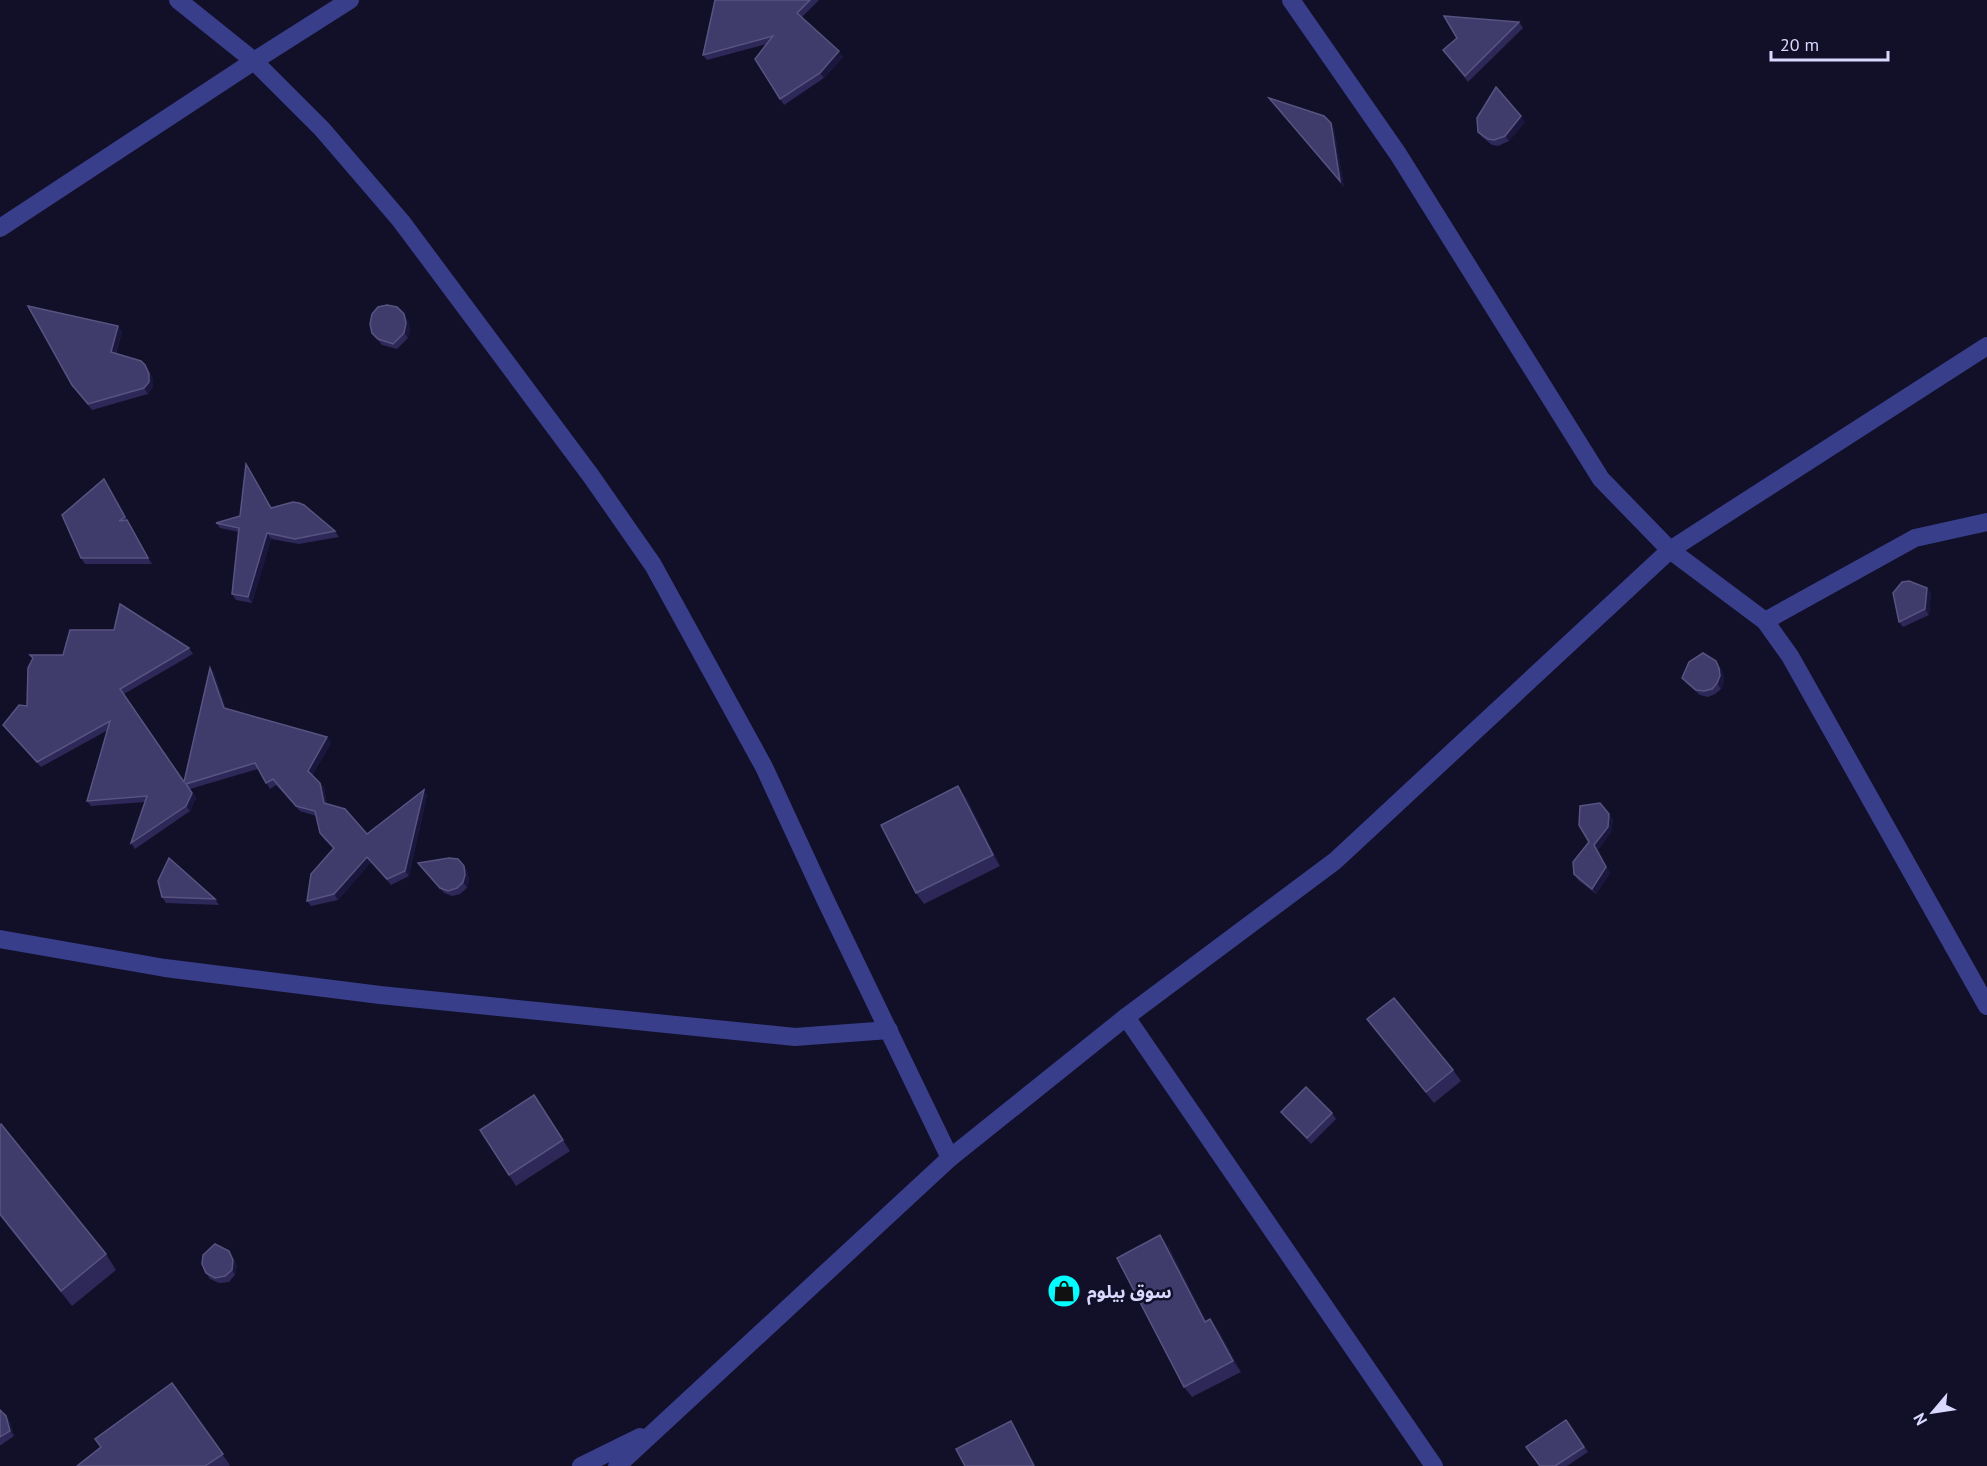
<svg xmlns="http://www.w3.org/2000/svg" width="1987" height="1466" viewBox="0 0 1987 1466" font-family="'PT Sans','Noto Sans Arabic',sans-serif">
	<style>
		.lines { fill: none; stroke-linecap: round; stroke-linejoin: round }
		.street { stroke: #393e8a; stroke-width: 18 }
		.wall { fill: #2d2858 }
		.shaded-wall { fill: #1a163d }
		.building { fill: #3f3b6a; stroke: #585481; stroke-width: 1.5 }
		.labels { text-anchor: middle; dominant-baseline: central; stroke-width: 5; stroke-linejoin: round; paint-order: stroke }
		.poi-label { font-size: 18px; font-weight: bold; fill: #d9d8ff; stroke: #120f29; text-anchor: start }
	</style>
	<rect width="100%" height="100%" fill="#120f29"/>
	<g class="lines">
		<g class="street">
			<polyline points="178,0 254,61 322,129 401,221 591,476 653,565 764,767 825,899 950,1158"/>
			<polyline points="1291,0 1398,154 1601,479 1670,550 1765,621 1790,656 1987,1006"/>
			<polyline points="0,228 254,61 350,0"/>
			<polyline points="1765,621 1915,538 1987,522"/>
			<polyline points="0,939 165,968 380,995 795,1037 889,1030"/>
			<polyline points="1126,1017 1434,1466"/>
			<polyline points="581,1466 640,1437"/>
			<polyline points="617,1466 950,1158 1126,1017 1335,861 1670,550 1987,346"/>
		</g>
	</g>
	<g class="wall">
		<polygon points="715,0 819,0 802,17 843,57 824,78 784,105 780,99 767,44 707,60 703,55"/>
		<polygon points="1519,22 1523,28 1468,82 1443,50"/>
		<polygon points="1269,98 1334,129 1344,187 1273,103"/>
		<polygon points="1525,122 1509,141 1498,146 1492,145 1482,137 1478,132"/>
		<polygon points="408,320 410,329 408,338 397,349 382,345 372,333"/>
		<polygon points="122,331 116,354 145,365 153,379 153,387 148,394 92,410 72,385"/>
		<polygon points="246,464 271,508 335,531 339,537 299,544 271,539 252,603 236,600 232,594 239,532 220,528 216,523 240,516"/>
		<polygon points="104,479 108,485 152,564 85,564 81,558"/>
		<polygon points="1931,593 1929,615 1903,627 1899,622"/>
		<polygon points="189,648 193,654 124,694 184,781 210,668 214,673 226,709 331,743 312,775 320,783 324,788 327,804 367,834 427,795 409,876 391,885 371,862 338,900 311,906 307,901 334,849 324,839 320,833 316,816 300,811 276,785 270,789 258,769 190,789 196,798 190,811 135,849 131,843 145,802 91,806 87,801 108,730 41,767 7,730 3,725 27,706 63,655"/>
		<polygon points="1720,667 1723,673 1724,681 1721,689 1715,694 1708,697 1700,695 1686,683 1682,678"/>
		<polygon points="966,797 1000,866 924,904 916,893"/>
		<polygon points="1613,819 1611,832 1598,850 1610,873 1596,894 1578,880 1574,874"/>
		<polygon points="418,863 464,866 467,871 469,880 467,888 460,894 452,896 444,893"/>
		<polygon points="162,897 215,899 219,905 166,903"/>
		<polygon points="1367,1019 1453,1070 1461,1081 1434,1103 1375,1030"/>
		<polygon points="534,1095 570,1151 516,1186 509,1175"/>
		<polygon points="1281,1112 1332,1113 1336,1119 1311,1144 1285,1117"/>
		<polygon points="0,1125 106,1254 116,1270 72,1306 0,1216"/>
		<polygon points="1168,1246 1206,1321 1210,1319 1218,1330 1241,1372 1192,1397 1184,1387"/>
		<polygon points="229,1251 237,1266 235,1275 229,1282 219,1283 210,1279 206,1273"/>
		<polygon points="172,1383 230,1465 229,1466 77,1466 101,1447"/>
		<polygon points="0,1410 6,1416 10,1422 14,1436 1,1445 0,1445"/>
		<polygon points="1566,1420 1588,1452 1567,1466 1539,1466"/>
	</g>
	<g class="shaded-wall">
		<polygon points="839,51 843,57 824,78 820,73"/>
		<polygon points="1521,116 1525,122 1509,141 1505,136"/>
		<polygon points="1331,123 1334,129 1344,187 1340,181"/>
		<polygon points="404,314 408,320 410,329 408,338 404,333"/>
		<polygon points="118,326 122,331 114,358 111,352"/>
		<polygon points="145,365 153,379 153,387 148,394 144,388"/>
		<polygon points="104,479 108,485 129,522 125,517"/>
		<polygon points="127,520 131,525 152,564 148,558"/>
		<polygon points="267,533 271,539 252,603 248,597"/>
		<polygon points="1927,588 1931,593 1929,615 1925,609"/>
		<polygon points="1716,661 1723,673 1724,681 1721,689 1717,683"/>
		<polygon points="210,668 214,673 228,714 224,708"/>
		<polygon points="327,737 331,743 311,776 308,771"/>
		<polygon points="320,783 324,788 328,809 324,803"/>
		<polygon points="958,786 966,797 1000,866 993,855"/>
		<polygon points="424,790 427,795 409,876 405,871"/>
		<polygon points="192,793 196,798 190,811 186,806"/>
		<polygon points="1609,814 1613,819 1611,832 1598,850 1610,873 1596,894 1592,889 1594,845"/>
		<polygon points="367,857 371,862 338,900 334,894"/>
		<polygon points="464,866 467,871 469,880 467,888 463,882"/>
		<polygon points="1160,1235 1168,1246 1212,1333 1205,1322"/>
		<polygon points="229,1251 237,1266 235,1275 232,1270"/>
		<polygon points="1210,1319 1218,1330 1241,1372 1233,1361"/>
		<polygon points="6,1416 10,1422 14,1436 10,1431"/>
		<polygon points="1011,1421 1018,1432 1036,1466 1034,1466"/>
	</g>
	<g class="building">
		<polygon points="715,0 810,0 797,13 839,51 820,73 780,99 755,59 773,36 703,55"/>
		<polygon points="1444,16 1519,22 1465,76 1443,50 1457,38"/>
		<polygon points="1496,87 1521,116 1505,136 1494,140 1488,139 1478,132 1477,118"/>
		<polygon points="1269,98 1324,116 1331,123 1340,181"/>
		<polygon points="387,305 397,307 404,314 406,323 404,333 393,344 378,339 372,333 370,324 372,314 378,307"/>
		<polygon points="28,306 118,326 111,352 141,361 145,365 149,374 149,382 144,388 88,404 72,385"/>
		<polygon points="246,464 271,508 293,502 299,503 304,505 335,531 295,539 267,533 248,597 232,594 239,528 216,523 240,516"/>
		<polygon points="104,479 125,517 119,521 127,520 148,558 81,558 62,515"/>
		<polygon points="1909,581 1927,588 1925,609 1899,622 1893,593 1902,582"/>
		<polygon points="120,604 189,648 120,689 184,782 210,668 224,708 327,737 308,771 320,783 324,803 345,809 367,834 424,790 405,871 387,879 367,857 334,894 307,901 311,874 334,848 320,833 315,811 296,806 273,779 266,783 255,763 186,784 192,793 186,806 131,843 147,796 87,801 110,721 37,762 3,725 19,705 27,706 28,668 33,658 30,655 63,655 70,630 114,630"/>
		<polygon points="1703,653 1716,661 1719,668 1720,676 1717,683 1712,689 1704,691 1696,690 1682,678 1689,662"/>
		<polygon points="958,786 993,855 916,893 881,825"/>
		<polygon points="1600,803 1609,814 1608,827 1594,845 1606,867 1592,889 1574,874 1573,862 1589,842 1579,825 1580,806"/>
		<polygon points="169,858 215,899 162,897 158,881"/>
		<polygon points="449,858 458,859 464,866 465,875 463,882 457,888 448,891 440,888 418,863"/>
		<polygon points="1394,998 1453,1070 1426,1092 1367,1019"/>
		<polygon points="1306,1087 1332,1113 1307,1138 1281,1112"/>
		<polygon points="534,1095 563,1140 509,1175 480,1130"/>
		<polygon points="1,1124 106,1254 61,1291 0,1214 0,1125"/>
		<polygon points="1160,1235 1205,1322 1210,1319 1233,1361 1184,1387 1117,1258"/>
		<polygon points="215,1244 229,1251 233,1260 232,1270 225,1276 215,1278 206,1273 202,1264 203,1255"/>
		<polygon points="172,1383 223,1454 205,1466 77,1466 101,1447 95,1439"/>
		<polygon points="0,1410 6,1416 10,1431 0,1437"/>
		<polygon points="1566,1420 1584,1447 1555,1466 1540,1466 1526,1447"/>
		<polygon points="1011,1421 1034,1466 965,1466 956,1449"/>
	</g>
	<defs>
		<symbol id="shop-disc" viewBox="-11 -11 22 22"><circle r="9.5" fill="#04fdff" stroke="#120f29"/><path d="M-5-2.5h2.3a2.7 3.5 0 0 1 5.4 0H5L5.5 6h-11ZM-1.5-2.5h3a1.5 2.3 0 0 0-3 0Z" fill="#111"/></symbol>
	</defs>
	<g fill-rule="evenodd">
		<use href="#shop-disc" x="1045" y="1272" width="38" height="38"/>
	</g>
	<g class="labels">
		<g class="poi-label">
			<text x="1087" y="1291">سوق بيلوم</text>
		</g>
	</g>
	<g transform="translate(1933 1412) rotate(241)" stroke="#120f29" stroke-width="4.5" paint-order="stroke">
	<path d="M0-4.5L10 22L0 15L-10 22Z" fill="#d9d8ff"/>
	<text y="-9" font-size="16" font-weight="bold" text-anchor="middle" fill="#d9d8ff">N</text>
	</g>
	<path d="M1771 51v9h117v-9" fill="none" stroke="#d9d8ff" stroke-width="3"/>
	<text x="1780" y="51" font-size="18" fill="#d9d8ff" stroke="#120f29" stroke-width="4.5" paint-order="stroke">20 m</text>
</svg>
